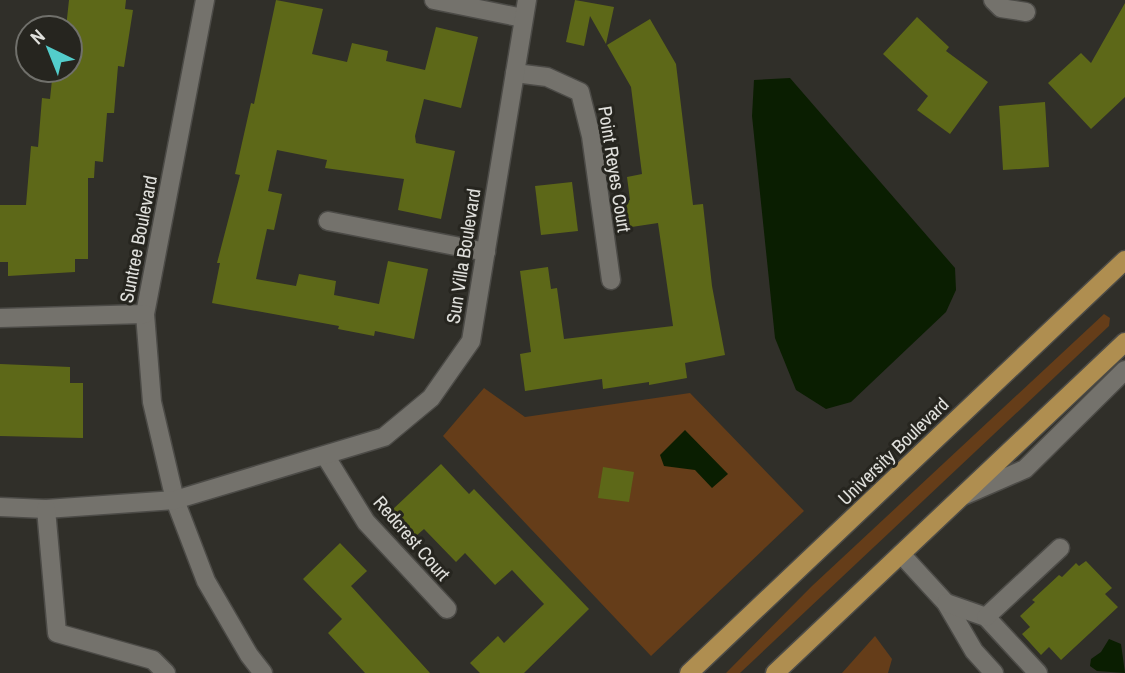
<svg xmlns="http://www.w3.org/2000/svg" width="1125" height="673" viewBox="0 0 1125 673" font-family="'Archivo Narrow',sans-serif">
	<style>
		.green { fill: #653d19 }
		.water { fill: #0a1e01 }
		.building { fill: #5d6818 }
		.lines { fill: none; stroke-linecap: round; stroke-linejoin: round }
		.minor-casing { stroke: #4c4b47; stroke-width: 21 }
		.major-casing { stroke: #4c4b47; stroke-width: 21 }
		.minor { stroke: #74726c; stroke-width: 18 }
		.major { stroke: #af8e50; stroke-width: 18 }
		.labels { text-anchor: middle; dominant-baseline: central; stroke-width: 6; stroke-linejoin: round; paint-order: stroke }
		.street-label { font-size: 19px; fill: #e0e0dc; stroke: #26251f }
	</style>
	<rect width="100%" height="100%" fill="#302f29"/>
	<g class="green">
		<polygon points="1104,314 1110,318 1109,326 740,673 726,673 812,586"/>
		<polygon points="484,388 525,417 690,393 804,511 651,656 443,436"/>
		<polygon points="875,636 892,659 888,673 842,673"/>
	</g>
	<g class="water">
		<polygon points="790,78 955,268 956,290 946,312 851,402 826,409 796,390 775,338 752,116 754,80"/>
		<polygon points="685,430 728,474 712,488 695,470 664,466 660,455"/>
		<polygon points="1109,639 1121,644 1125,673 1097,671 1090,666 1091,659 1101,652"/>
	</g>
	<g class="building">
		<polygon points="69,0 126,0 125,9 133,10 124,67 118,66 114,113 107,113 103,162 95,161 94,178 88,178 88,259 75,259 75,272 8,276 8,262 0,262 0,205 26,205 31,146 38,147 42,98 50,99 53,70 70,70 70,28 66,28"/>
		<polygon points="276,0 323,9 312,54 347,62 352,43 388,51 386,61 425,70 436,27 478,37 461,108 424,99 415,136 416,143 455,151 441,219 398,210 404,179 325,168 327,160 277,150 268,191 282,194 274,230 267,229 256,279 296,286 299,274 336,281 334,295 379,304 388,261 428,269 414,339 375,331 374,336 338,329 339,326 212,303 220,263 217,263 240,175 235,174 251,103 254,104"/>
		<polygon points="575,0 614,7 606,44 590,16 584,46 566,42"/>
		<polygon points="1125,3 1125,97 1091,129 1048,83 1081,53 1091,63"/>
		<polygon points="917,17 949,47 946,51 988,82 950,134 917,110 928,96 883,54"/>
		<polygon points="650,19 676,64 693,205 703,204 712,286 725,355 685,363 687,378 649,385 649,382 603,389 602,379 525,391 520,354 531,352 520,271 548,267 551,289 557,288 564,339 673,326 658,223 625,228 621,202 630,200 627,177 642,174 631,87 607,45"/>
		<polygon points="1045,102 1049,167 1003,170 999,106"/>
		<polygon points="572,182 578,231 541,235 535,186"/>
		<polygon points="0,364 70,367 70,383 83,383 83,438 0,436"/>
		<polygon points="441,464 469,494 474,489 589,609 524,673 480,673 470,663 498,636 504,643 544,604 512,570 495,585 465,553 456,562 424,529 416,536 391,511"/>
		<polygon points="603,467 634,472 629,502 598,498"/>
		<polygon points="340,543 367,571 351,586 430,673 365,673 328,633 342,619 303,579"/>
		<polygon points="1086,561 1112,588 1105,594 1118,607 1061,660 1049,647 1041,655 1022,634 1030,627 1020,616 1035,602 1032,600 1059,575 1062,577 1076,563 1079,566"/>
	</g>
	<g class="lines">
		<defs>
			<g id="minor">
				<polyline points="205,0 145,314 152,402 175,500 206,581 249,655 263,673"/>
				<polyline points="434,0 523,18"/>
				<polyline points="993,0 1001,8 1026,12"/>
				<polyline points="515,73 547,77 580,92 591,136 611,280"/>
				<polyline points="328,221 486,252"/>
				<polyline points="0,318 145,314"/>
				<polyline points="326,457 366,522 447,609"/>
				<polyline points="965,495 1025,469 1125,370"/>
				<polyline points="0,507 46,509 175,500 384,437 431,398 471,341 527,0"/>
				<polyline points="46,509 57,633 153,660 166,673"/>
				<polyline points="901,554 946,603 974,651 994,673"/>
				<polyline points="946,603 986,617 1038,673"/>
				<polyline points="986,617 1060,548"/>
			</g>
			<g id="major">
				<polyline points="689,673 1125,260"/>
				<polyline points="775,673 1125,342"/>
			</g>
		</defs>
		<use href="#minor" class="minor-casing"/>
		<use href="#major" class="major-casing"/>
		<use href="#minor" class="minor"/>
		<use href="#major" class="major"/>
	</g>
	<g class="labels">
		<g class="street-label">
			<text transform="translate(615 169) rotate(81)">Point Reyes Court</text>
			<text transform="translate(138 239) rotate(-79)">Suntree Boulevard</text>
			<text transform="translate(463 256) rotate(-81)">Sun Villa Boulevard</text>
			<text transform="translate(893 451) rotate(-44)">University Boulevard</text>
			<text transform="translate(412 538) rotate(49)">Redcrest Court</text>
		</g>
	</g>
	<g transform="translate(49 49) rotate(317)"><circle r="33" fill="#26251f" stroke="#70706b" stroke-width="2"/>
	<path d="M0-5L12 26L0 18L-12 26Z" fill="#53cdcb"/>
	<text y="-10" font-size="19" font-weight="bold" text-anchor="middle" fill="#e0e0dc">N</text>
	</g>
</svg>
